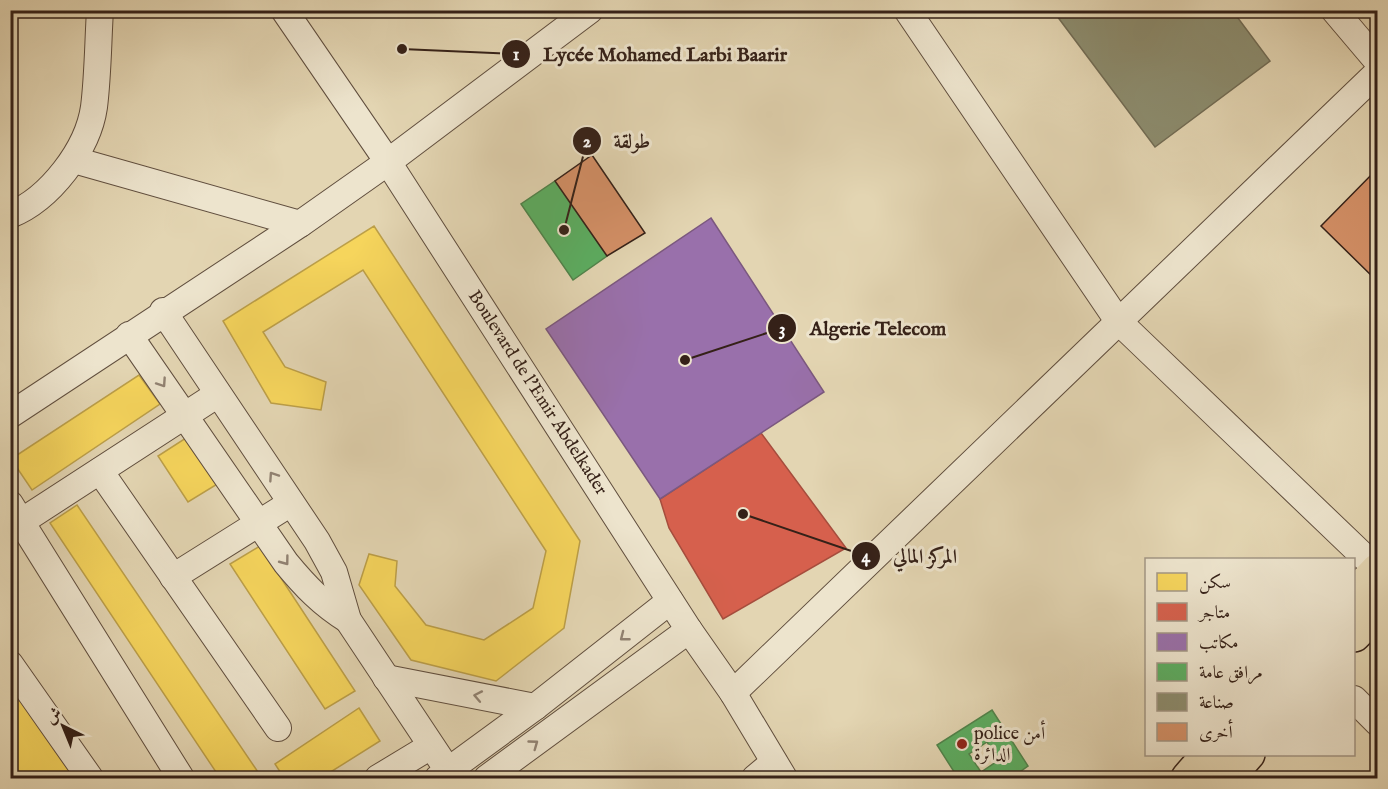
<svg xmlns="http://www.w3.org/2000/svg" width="1388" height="789" viewBox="0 0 1388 789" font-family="'IM FELL English',Amiri,serif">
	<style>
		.homes { fill: #f6d55c; stroke: #bc9f48; stroke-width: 1.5 }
		.shops { fill: #d6604d; stroke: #a64d3d; stroke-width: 1.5 }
		.offices { fill: #9970ab; stroke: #7b587f; stroke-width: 1.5 }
		.public { fill: #5aae61; stroke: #4f844b; stroke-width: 1.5; fill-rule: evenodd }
		.industry { fill: #8c8c6e; stroke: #726c54; stroke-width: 1.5 }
		.building { fill: #d49067; stroke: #352118; stroke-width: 1.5 }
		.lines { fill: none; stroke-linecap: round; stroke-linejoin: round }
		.minor-casing { stroke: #604e3e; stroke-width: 28 }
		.major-casing { stroke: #352118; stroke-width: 36 }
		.minor { stroke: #ede4cd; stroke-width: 26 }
		.major { stroke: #e3d5b2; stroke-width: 33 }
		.oneway { stroke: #918272 }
		.poi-dot { fill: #8f2418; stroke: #ede4cd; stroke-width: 2 }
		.labels { text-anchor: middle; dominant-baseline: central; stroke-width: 6; stroke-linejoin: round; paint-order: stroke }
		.street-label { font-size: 18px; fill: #352118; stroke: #ede4cd }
		.poi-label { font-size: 18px; fill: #352118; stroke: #ede4cd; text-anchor: start }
		.leader { fill: none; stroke: #352118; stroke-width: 2 }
		.callout-dot { fill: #352118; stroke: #ede4cd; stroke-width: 2 }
		.mark-label { font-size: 18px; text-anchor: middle; font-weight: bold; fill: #fff }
		.callout-label { font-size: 20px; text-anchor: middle; font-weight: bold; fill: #352118; stroke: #ede4cd; stroke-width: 6; stroke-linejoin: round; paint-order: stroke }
	</style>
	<rect width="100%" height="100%" fill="#e3d5b2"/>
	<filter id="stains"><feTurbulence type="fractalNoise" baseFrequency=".00333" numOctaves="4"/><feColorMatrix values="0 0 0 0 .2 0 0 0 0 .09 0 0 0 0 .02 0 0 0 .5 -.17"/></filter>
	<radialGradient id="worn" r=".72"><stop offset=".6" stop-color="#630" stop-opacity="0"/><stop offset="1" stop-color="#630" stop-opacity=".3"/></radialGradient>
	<g class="homes">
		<polygon points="374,226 580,541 564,628 496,681 411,660 359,585 369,554 397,561 395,586 426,625 484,640 533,608 546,551 363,270 263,332 285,367 326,382 321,410 271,403 223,321"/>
		<polygon points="139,375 160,404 32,490 11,459"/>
		<polygon points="189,436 219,483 188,502 158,456"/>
		<polygon points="77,505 262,778 220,778 50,523"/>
		<polygon points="260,546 355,691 325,709 230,564"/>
		<polygon points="10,682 78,778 10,778"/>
		<polygon points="359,708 380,741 321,778 284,778 275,764"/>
	</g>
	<polygon class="shops" points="761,433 846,548 723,619 669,528 660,499"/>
	<polygon class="offices" points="711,218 824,392 660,499 546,329"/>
	<g class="public">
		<polygon points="555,181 607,256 573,280 521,204"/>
		<path d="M992 710 1028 766 1017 774 1020 778H958L937 745ZM987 742 999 760 981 772 969 754Z"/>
	</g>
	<polygon class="industry" points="1064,10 1232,10 1270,61 1155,147 1057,16"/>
	<g class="building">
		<polygon points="592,155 645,233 607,256 555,181"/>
		<polygon points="1378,168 1378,282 1321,226"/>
	</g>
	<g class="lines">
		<defs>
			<g id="minor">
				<polyline points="284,10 388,162 689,630 733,693 784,778"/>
				<polyline points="907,10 1118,321 1378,570"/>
				<polyline points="1334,10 1378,62"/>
				<polyline points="74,160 300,224"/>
				<path d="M10 215C50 199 88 149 94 107 98 75 98 42 100 10"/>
				<polyline points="163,311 317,541 334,572 348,620 453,778"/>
				<path d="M129 335 286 563C305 586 322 604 348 620"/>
				<polyline points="10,415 300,224 388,162 590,10"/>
				<polyline points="100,471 278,728"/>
				<polyline points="10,504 181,778"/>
				<polyline points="10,529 218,394"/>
				<polyline points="173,577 291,503"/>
				<polyline points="10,664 90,778"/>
				<polyline points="386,678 535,707"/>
				<polyline points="733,693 1378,72"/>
				<polyline points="1354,699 1378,723"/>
				<polyline points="378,778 431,746"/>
				<polyline points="438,778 535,707 670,601"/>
				<polyline points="487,778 689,630"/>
				<polyline points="755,778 774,762"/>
			</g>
			<g id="major">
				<polyline points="1354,595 1378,570"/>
				<polyline points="1354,635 1378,610"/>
				<polyline points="1188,778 1209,754"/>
				<polyline points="1227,778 1248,754"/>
			</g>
		</defs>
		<use href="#minor" class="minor-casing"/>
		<use href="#major" class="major-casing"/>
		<use href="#minor" class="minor"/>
		<use href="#major" class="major"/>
	</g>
	<defs><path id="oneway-chevron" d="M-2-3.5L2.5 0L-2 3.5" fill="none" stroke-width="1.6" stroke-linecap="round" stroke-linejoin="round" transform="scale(1.5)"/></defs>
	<g class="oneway">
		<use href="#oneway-chevron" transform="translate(162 383) rotate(56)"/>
		<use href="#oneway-chevron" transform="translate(273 476) rotate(-124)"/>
		<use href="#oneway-chevron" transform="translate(285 561) rotate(53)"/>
		<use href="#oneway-chevron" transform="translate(624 637) rotate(142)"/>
		<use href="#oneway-chevron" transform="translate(478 696) rotate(-169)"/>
		<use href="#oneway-chevron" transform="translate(534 744) rotate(-36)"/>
	</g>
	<circle class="poi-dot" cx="962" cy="744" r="6"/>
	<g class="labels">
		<g class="street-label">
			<text transform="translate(537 393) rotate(57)">Boulevard de l'Emir Abdelkader</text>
		</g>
		<g class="poi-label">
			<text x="974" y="734">police أمن<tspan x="974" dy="21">الدائرة</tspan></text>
		</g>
	</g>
	<path class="leader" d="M402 49L516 54M564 230L587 141M685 360L782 328M743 514L866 556"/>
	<g class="callout-dot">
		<circle cx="402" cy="49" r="6"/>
		<circle cx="564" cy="230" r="6"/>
		<circle cx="685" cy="360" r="6"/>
		<circle cx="743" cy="514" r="6"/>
		<circle cx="516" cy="54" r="15"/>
		<circle cx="587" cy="141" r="15"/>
		<circle cx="782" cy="328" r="15"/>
		<circle cx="866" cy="556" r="15"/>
	</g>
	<g class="mark-label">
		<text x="516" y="60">1</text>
		<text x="587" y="147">2</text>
		<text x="782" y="335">3</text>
		<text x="866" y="562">4</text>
	</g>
	<g class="callout-label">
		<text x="665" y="61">Lycée Mohamed Larbi Baarir</text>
		<text x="632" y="148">طولقة</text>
		<text x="878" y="335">Algerie Telecom</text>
		<text x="925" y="563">المركز المالي</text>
	</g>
	<rect width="1388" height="789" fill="none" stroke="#e3d5b2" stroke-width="36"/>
	<rect x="12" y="12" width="1364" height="765" fill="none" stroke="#352118" stroke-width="3"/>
	<rect x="18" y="18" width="1352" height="753" fill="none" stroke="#352118" stroke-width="1.5"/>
	<rect x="1145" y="558" width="210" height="198" fill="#ede4cd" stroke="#a39685" stroke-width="1.5"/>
	<rect x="1157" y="573" width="30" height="18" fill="#f6d55c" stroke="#a39685" stroke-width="1.5"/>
	<text x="1199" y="588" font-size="18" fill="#352118">سكن</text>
	<rect x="1157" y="603" width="30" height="18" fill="#d6604d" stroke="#a39685" stroke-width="1.5"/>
	<text x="1199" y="618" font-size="18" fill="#352118">متاجر</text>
	<rect x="1157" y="633" width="30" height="18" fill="#9970ab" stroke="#a39685" stroke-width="1.5"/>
	<text x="1199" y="648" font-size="18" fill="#352118">مكاتب</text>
	<rect x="1157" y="663" width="30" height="18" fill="#5aae61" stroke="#a39685" stroke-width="1.5"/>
	<text x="1199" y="678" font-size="18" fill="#352118">مرافق عامة</text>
	<rect x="1157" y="693" width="30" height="18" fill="#8c8c6e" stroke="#a39685" stroke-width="1.5"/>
	<text x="1199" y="708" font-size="18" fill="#352118">صناعة</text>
	<rect x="1157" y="723" width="30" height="18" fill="#d49067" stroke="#a39685" stroke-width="1.5"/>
	<text x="1199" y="738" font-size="18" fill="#352118">أخرى</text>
	<g transform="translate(63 726) rotate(317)" stroke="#ede4cd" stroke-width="4.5" paint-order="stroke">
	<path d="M0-4.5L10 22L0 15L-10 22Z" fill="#352118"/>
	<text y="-9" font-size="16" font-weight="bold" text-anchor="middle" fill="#352118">ش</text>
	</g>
	<rect width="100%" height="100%" filter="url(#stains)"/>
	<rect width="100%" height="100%" fill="url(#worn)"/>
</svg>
